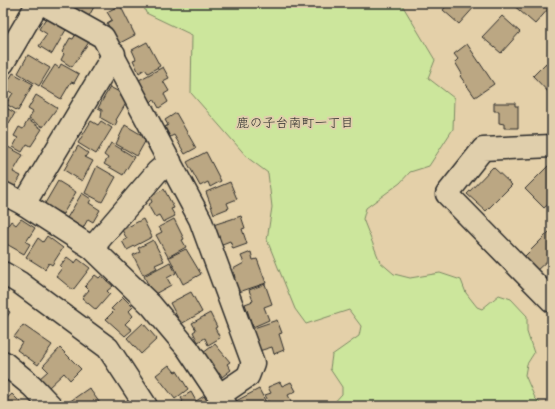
<svg xmlns="http://www.w3.org/2000/svg" width="555" height="409" viewBox="0 0 555 409" font-family="Itim,'Klee One',sans-serif">
	<style>
		.green { fill: #cce69c; stroke: #7c8864 }
		.building { fill: #bba783; stroke: #2b2b2b }
		.lines { fill: none; stroke-linecap: round; stroke-linejoin: round }
		.minor-casing { stroke: #2b2b2b; stroke-width: 25 }
		.minor { stroke: #e0cfac; stroke-width: 22 }
		.labels { text-anchor: middle; dominant-baseline: central; stroke-width: 4; stroke-linejoin: round; paint-order: stroke }
		.neighbourhood-label { font-size: 13px; fill: #2b2b2b; stroke: #e0cfac }
	</style>
	<rect width="100%" height="100%" fill="#e4d0a9"/>
	<filter id="ink" filterUnits="userSpaceOnUse"><feTurbulence type="fractalNoise" baseFrequency=".025" numOctaves="2"/><feDisplacementMap in="SourceGraphic" scale="8" xChannelSelector="R" yChannelSelector="G"/><feConvolveMatrix kernelMatrix="1 2 1 2 8 2 1 2 1" color-interpolation-filters="sRGB"/></filter>
	<g filter="url(#ink)">
		<polygon class="green" points="143,3 401,3 435,60 428,78 454,98 453,129 429,166 410,172 400,183 366,208 363,219 380,262 394,274 410,278 440,273 461,280 466,293 477,307 482,309 499,295 511,299 527,316 527,332 534,353 527,364 525,375 535,398 541,404 552,406 331,406 342,394 342,387 330,369 332,355 359,336 361,326 349,310 306,324 295,309 267,240 272,207 268,173 248,158 191,93 192,35 146,13"/>
		<g class="building">
			<polygon points="67,3 96,3 89,16"/>
			<polygon points="445,3 476,3 477,4 459,24 443,10 447,5"/>
			<polygon points="487,3 495,3 491,7"/>
			<polygon points="513,3 545,3 550,7 535,24 512,4"/>
			<polygon points="120,5 135,35 118,44 107,23 112,20 107,12"/>
			<polygon points="502,16 520,32 501,53 482,37"/>
			<polygon points="46,18 67,28 52,54 39,46 47,34 39,29"/>
			<polygon points="76,34 89,42 72,67 61,60 64,54 62,52 70,38 73,39"/>
			<polygon points="147,42 160,66 148,73 145,69 139,73 133,60 136,59 132,50"/>
			<polygon points="467,44 494,84 475,97 460,76 462,74 455,62 458,59 454,54"/>
			<polygon points="28,55 50,68 39,86 18,73"/>
			<polygon points="546,63 552,70 552,96 533,76"/>
			<polygon points="61,64 79,74 74,83 71,82 61,99 41,87 55,65 59,68"/>
			<polygon points="163,67 169,78 163,81 169,91 164,94 168,102 159,108 154,99 151,102 139,80"/>
			<polygon points="13,73 33,84 18,111 6,104 13,93 4,88"/>
			<polygon points="110,87 121,93 119,95 128,100 116,120 117,121 115,126 101,118 102,110 98,108"/>
			<polygon points="36,95 57,108 43,127 29,119 33,112 28,109"/>
			<polygon points="494,103 515,103 515,106 518,106 518,128 504,128 504,124 499,123 499,111 494,111"/>
			<polygon points="3,106 15,113 3,133"/>
			<polygon points="176,113 196,148 185,154 174,135 170,137 165,127 168,125 165,120"/>
			<polygon points="28,120 42,129 31,146 27,144 22,152 13,147 18,138 14,136 19,127 23,129"/>
			<polygon points="91,121 98,125 101,121 112,128 96,154 78,143"/>
			<polygon points="125,125 147,138 137,156 116,144"/>
			<polygon points="111,143 134,157 123,175 104,164 108,158 104,155"/>
			<polygon points="78,146 88,153 85,157 93,161 82,181 64,170"/>
			<polygon points="8,147 23,155 13,172 21,176 14,188 3,181 3,156"/>
			<polygon points="206,152 221,181 210,187 208,182 200,186 187,162"/>
			<polygon points="552,162 552,201 544,208 525,189"/>
			<polygon points="97,166 116,177 102,202 85,193"/>
			<polygon points="493,167 512,185 486,211 467,194"/>
			<polygon points="58,181 76,192 63,214 44,205"/>
			<polygon points="230,182 237,199 227,203 229,208 214,214 206,192"/>
			<polygon points="164,189 174,208 171,209 175,216 163,222 159,215 155,217 148,205 152,202 150,197"/>
			<polygon points="82,193 91,199 89,203 100,210 93,222 88,219 83,228 67,218"/>
			<polygon points="552,210 552,218 548,214"/>
			<polygon points="241,216 245,228 242,229 247,244 233,249 230,241 220,245 213,225"/>
			<polygon points="21,219 35,228 26,242 30,244 24,254 3,242 3,233 11,221 16,225"/>
			<polygon points="143,219 152,237 127,250 122,241 127,239 122,230"/>
			<polygon points="174,219 184,239 182,240 186,247 168,257 156,235 162,232 159,227"/>
			<polygon points="552,229 552,264 548,260 536,271 524,257"/>
			<polygon points="47,236 63,248 52,265 49,263 45,269 26,257 38,238 43,242"/>
			<polygon points="153,240 164,261 155,265 157,268 143,275 133,255 140,252 138,248"/>
			<polygon points="186,249 201,274 183,284 169,257"/>
			<polygon points="251,252 253,260 257,259 266,283 236,293 231,280 235,278 233,269 244,263 241,256"/>
			<polygon points="67,257 75,263 78,259 90,268 73,290 56,276 62,268 60,266"/>
			<polygon points="170,262 176,273 167,278 171,285 153,295 144,276"/>
			<polygon points="95,275 99,278 101,276 113,286 107,291 110,294 96,310 82,298 89,290 85,286"/>
			<polygon points="265,284 272,304 264,307 269,320 253,327 245,304 253,301 249,290"/>
			<polygon points="191,292 202,312 181,324 170,303"/>
			<polygon points="123,297 133,307 129,311 133,316 125,324 132,330 125,336 106,319 114,311 111,309"/>
			<polygon points="3,307 10,312 3,323"/>
			<polygon points="210,313 217,327 215,328 220,338 208,345 205,338 198,342 193,332 196,330 192,323"/>
			<polygon points="277,320 282,333 279,334 284,350 274,354 272,347 259,351 251,329"/>
			<polygon points="143,323 157,339 141,354 127,338"/>
			<polygon points="23,325 52,345 38,365 17,350 22,342 14,337"/>
			<polygon points="215,344 230,362 227,364 231,370 222,377 220,373 217,375 203,353"/>
			<polygon points="60,348 81,369 70,380 64,373 48,388 39,379 48,371 43,366"/>
			<polygon points="169,365 175,372 177,371 188,389 175,399 156,375"/>
			<polygon points="280,382 282,386 291,382 296,391 288,395 293,405 271,406 265,395 271,393 268,387"/>
			<polygon points="89,388 102,406 72,406 69,402"/>
			<polygon points="259,389 268,406 239,406 236,401"/>
			<polygon points="191,392 196,401 204,396 210,406 177,406 183,401 181,398"/>
			<polygon points="12,394 24,406 3,406 3,402"/>
		</g>
		<g class="lines">
			<defs>
				<g id="minor">
					<polyline points="42,3 103,37 200,219 253,363 248,376 220,395"/>
					<polyline points="3,63 38,3"/>
					<polyline points="552,146 483,149 447,194 552,301"/>
					<polyline points="3,193 24,204 92,248 151,305 188,349 226,406"/>
					<polyline points="24,204 114,54"/>
					<polyline points="92,248 157,172 170,161"/>
					<polyline points="3,273 20,283 108,348 146,406"/>
					<polyline points="3,362 32,386 51,406"/>
				</g>
			</defs>
			<use href="#minor" class="minor-casing"/>
			<use href="#minor" class="minor"/>
		</g>
	</g>
	<g class="labels">
		<g class="neighbourhood-label">
			<text x="295" y="122">鹿の子台南町一丁目</text>
		</g>
	</g>
	<rect width="555" height="409" fill="none" stroke="#e0cfac" stroke-width="16"/>
	<rect x="8" y="8" width="539" height="393" fill="none" stroke="#2b2b2b" stroke-width="1.5" filter="url(#ink)"/>
</svg>
